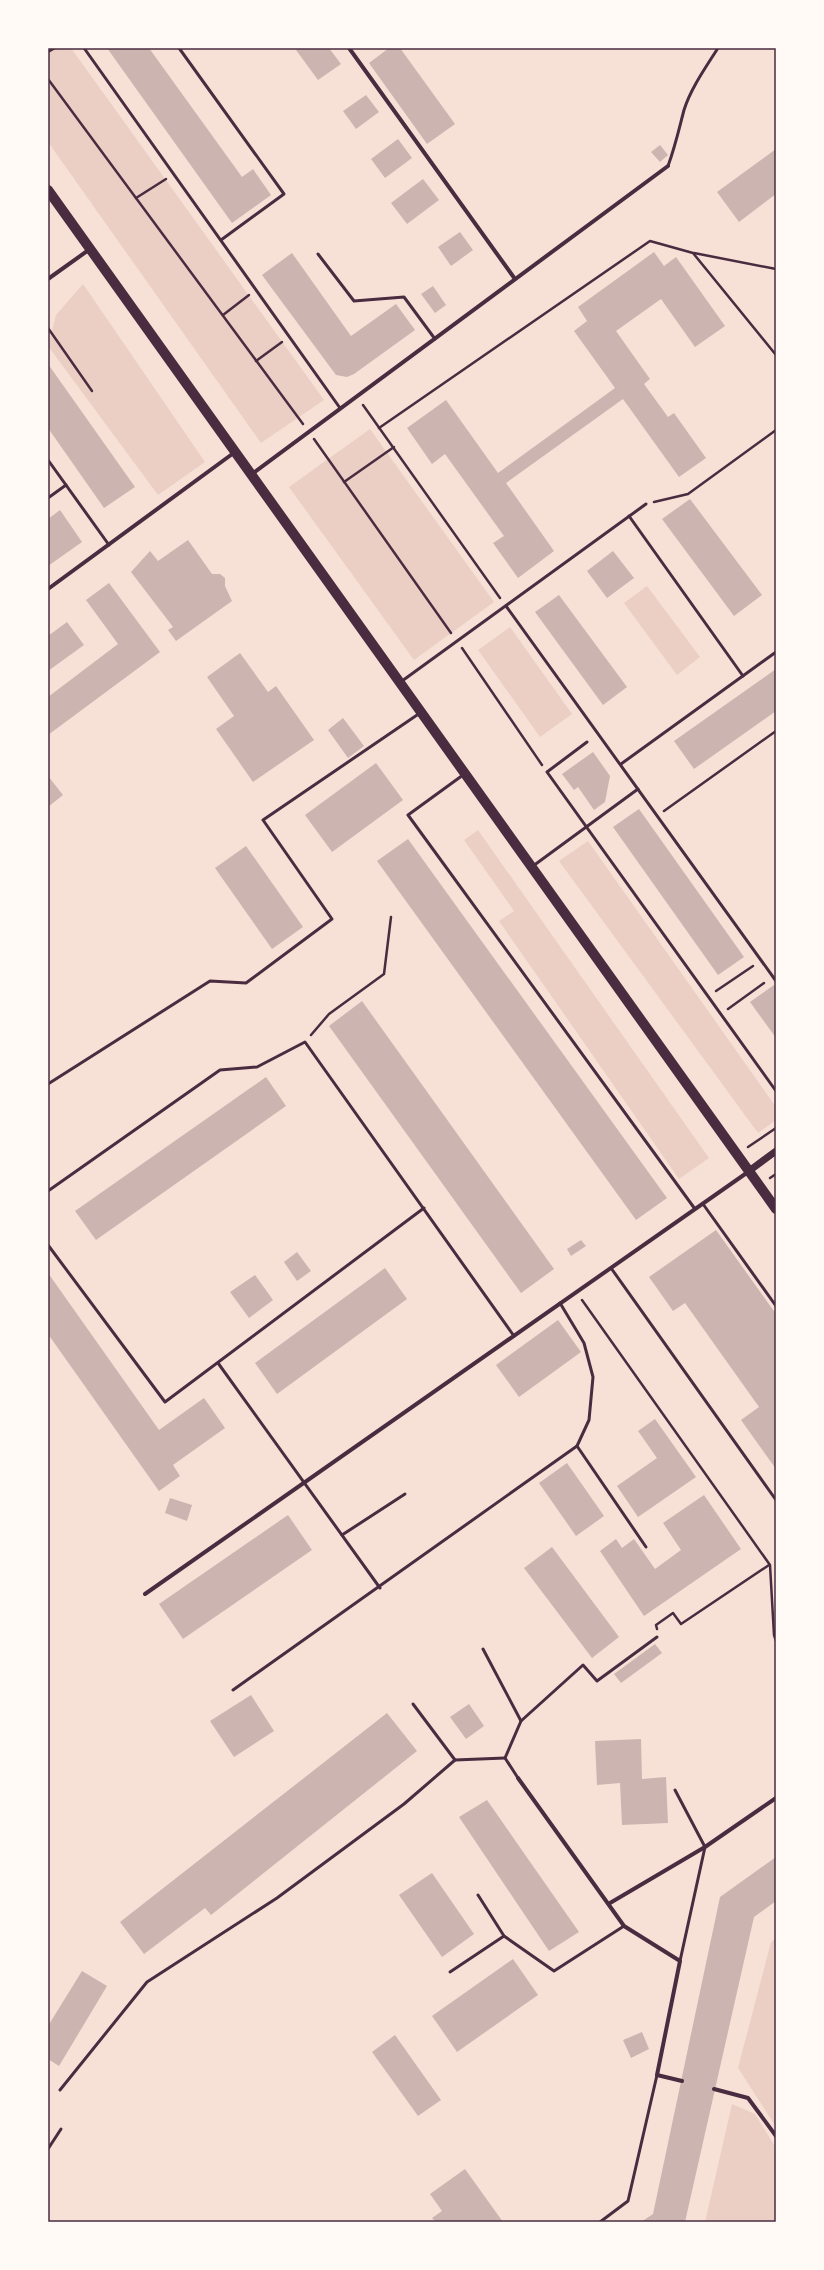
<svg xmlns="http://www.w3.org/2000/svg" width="824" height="2270" viewBox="0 0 824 2270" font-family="'Noto Sans',sans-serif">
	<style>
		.green { fill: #ebcfc5 }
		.building { fill: #ccb4b1 }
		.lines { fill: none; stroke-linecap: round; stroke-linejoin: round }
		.path { stroke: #4a2c40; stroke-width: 2.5 }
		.service { stroke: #4a2c40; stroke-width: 3 }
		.minor { stroke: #4a2c40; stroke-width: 4 }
		.tertiary { stroke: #4a2c40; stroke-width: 7 }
		.primary { stroke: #4a2c40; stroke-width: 10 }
		.neatline { fill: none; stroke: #4a2c40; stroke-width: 1.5 }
	</style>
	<rect width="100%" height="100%" fill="#f7e1d7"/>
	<g class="green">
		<polygon points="48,48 71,48 324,400 261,443 48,142"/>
		<polygon points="83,284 205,462 158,495 48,346 56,315"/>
		<polygon points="370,429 494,602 414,660 289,487"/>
		<polygon points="647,586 700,657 677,675 624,603"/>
		<polygon points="510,627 572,714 540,737 478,650"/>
		<polygon points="478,830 709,1158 679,1179 499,921 514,911 464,840"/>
		<polygon points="588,841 776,1107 776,1120 758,1133 559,861"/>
		<polygon points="776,1938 776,2127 738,2068 771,1942"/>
		<polygon points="732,2104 755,2114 776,2148 776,2222 705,2222"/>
	</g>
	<g class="building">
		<polygon points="107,48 149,48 242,177 253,169 271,195 232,223"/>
		<polygon points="299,48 329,48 341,64 318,80 296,50"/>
		<polygon points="389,48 400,48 455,124 427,144 369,63"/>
		<polygon points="366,95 379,112 356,129 343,111"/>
		<polygon points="398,139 412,158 385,178 371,159"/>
		<polygon points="660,145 668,155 660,162 651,152"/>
		<polygon points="776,149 776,194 739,222 717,192"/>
		<polygon points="423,179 439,200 407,224 391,203"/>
		<polygon points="460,232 473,250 451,266 438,247"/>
		<polygon points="654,252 664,266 676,257 725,326 695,347 661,299 616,331 650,379 644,384 668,417 674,413 706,458 679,477 623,399 506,483 554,551 518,578 493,543 504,536 445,454 432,464 407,428 446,400 498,473 615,388 574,331 587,321 578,307"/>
		<polygon points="292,253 351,336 396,304 415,330 354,374 347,377 336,375 262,275"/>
		<polygon points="433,286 446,305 435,313 421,294"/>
		<polygon points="48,364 135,487 104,508 48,428"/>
		<polygon points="690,499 762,595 734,616 662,519"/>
		<polygon points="60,510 82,542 48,566 48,519"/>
		<polygon points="188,540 212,574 220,574 225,578 225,586 232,601 176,641 168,630 173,627 131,572 150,551 158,561"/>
		<polygon points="613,551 634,578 607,598 587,571"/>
		<polygon points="109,583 160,652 48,735 48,697 118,644 86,600"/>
		<polygon points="559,595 627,687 603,705 535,612"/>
		<polygon points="67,622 84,645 48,671 48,636"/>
		<polygon points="240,653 268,692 276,686 314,740 253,782 216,729 234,716 207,677"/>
		<polygon points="776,669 776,711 694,769 674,741"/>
		<polygon points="343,718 364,746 348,758 328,730"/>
		<polygon points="593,752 610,776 605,802 594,810 578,787 574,790 562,774"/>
		<polygon points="376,763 403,800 332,852 305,815"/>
		<polygon points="48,776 63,795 48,807"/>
		<polygon points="639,809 744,957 718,975 613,827"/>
		<polygon points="408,839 667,1198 636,1220 377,861"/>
		<polygon points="246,846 303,927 272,949 215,868"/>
		<polygon points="774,985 776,987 776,1038 750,1002"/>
		<polygon points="362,1001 554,1269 521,1293 329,1026"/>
		<polygon points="266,1077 286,1106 96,1240 75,1211"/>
		<polygon points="716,1230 776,1314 776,1469 741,1420 759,1407 685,1303 673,1311 649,1277"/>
		<polygon points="581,1240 586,1246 571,1256 567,1249"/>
		<polygon points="297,1252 311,1271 297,1281 284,1262"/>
		<polygon points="385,1268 407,1299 277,1394 255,1363"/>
		<polygon points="48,1273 159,1430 204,1398 225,1428 173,1465 180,1476 159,1491 48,1334"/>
		<polygon points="255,1275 273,1300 249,1318 230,1292"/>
		<polygon points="558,1320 581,1352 519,1397 496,1365"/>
		<polygon points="655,1419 696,1477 638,1517 617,1486 657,1458 638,1431"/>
		<polygon points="567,1463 604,1516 576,1536 539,1483"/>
		<polygon points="704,1495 741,1549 644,1616 600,1551 616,1539 622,1548 634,1539 655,1569 681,1550 663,1523"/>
		<polygon points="170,1498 192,1505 187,1521 165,1513"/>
		<polygon points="288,1515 312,1550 183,1639 159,1604"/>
		<polygon points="552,1547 619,1637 592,1658 524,1568"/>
		<polygon points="655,1644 662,1653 621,1683 614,1674"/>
		<polygon points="251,1695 274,1731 234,1757 210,1721"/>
		<polygon points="469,1704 484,1726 466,1739 450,1717"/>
		<polygon points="387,1713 417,1751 211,1915 205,1908 144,1954 120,1922"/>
		<polygon points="641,1739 642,1779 666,1777 668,1823 622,1825 620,1783 597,1785 595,1741"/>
		<polygon points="487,1800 579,1932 549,1951 459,1817"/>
		<polygon points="776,1857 776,1901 754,1917 685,2222 641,2222 653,2214 720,1897"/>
		<polygon points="432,1873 474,1934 442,1957 399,1895"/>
		<polygon points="513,1959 538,1995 457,2052 432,2016"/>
		<polygon points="82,1971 107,1986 59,2066 48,2059 48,2026"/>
		<polygon points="642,2032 649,2049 631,2058 623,2040"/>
		<polygon points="395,2035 441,2100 418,2116 372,2052"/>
		<polygon points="465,2169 503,2222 436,2222 432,2218 442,2211 430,2194"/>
	</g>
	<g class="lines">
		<g class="path">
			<polyline points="48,52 55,48"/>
			<polyline points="48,79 303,424"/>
			<polyline points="136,198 166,179"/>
			<polyline points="694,253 776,269"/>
			<polyline points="223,315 249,295"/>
			<polyline points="48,328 92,391"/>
			<polyline points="256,361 282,342"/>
			<polyline points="363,405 500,598"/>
			<polyline points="379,428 650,241 693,253 776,355"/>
			<polyline points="314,439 451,633"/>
			<polyline points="344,482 394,447"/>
			<polyline points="654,502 688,494 776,430"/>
			<polyline points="462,648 542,765"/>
			<polyline points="664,811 776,731"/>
			<polyline points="716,991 753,966"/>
			<polyline points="728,1009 764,983"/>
			<polyline points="311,1035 329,1014 384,974 391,917"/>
			<polyline points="748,1147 776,1128"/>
			<polyline points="770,1178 776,1174"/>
			<polyline points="582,1300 770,1565 774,1635 776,1641"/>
			<polyline points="657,1629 656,1625 673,1613 681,1624 769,1565"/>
		</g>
		<g class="service">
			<polyline points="84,48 340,408"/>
			<polyline points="179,48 284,194 221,240"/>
			<path d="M668 166C675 147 679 129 684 110 691 88 706 67 718 48"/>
			<polyline points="318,254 354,301 404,297 435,339"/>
			<polyline points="48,460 109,545"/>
			<polyline points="48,498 66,485"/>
			<polyline points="629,516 743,676"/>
			<polyline points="506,606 776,981"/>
			<polyline points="402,681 646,504"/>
			<polyline points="587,742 547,772 776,1091"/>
			<polyline points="621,764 776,652"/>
			<polyline points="463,775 408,815 695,1209"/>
			<polyline points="533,866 638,789"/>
			<polyline points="48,1084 210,981 246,983 332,919 263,820 420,713"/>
			<polyline points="48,1191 220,1070 257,1067 305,1042 514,1336"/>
			<polyline points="703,1204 776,1306"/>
			<polyline points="48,1245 165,1402 424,1208"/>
			<polyline points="611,1268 776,1500"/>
			<polyline points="218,1363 380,1588"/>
			<polyline points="577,1446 646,1547"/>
			<polyline points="342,1535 405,1494"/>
			<polyline points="483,1649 521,1721 505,1758 518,1778"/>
			<polyline points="233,1690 577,1446 589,1420 593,1377 584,1343 560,1303"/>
			<polyline points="413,1704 455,1760"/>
			<polyline points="521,1721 583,1665 597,1681 657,1637"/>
			<polyline points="675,1790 705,1847 680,1961"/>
			<polyline points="478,1895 504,1936 554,1971 624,1926"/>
			<polyline points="450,1972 504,1936"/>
			<polyline points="60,2090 147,1982 277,1898 404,1804 455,1760 505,1758"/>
			<polyline points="48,2149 61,2129"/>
			<polyline points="600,2222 628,2201 657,2075"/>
		</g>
		<g class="minor">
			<polyline points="349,48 515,279"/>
			<polyline points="48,279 90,249"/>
			<polyline points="252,474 668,166"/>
			<polyline points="48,589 235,452"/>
			<polyline points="145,1594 748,1172"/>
			<polyline points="518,1778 624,1926 680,1961 657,2075 682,2081"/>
			<polyline points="610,1903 705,1847 776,1798"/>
			<polyline points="714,2089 748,2098 776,2136"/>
		</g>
		<polyline class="tertiary" points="749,1171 776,1151"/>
		<polyline class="primary" points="48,190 776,1209"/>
	</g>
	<rect width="824" height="2270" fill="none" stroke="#fffaf5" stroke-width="98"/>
	<rect x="49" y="49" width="726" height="2172" class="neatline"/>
</svg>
